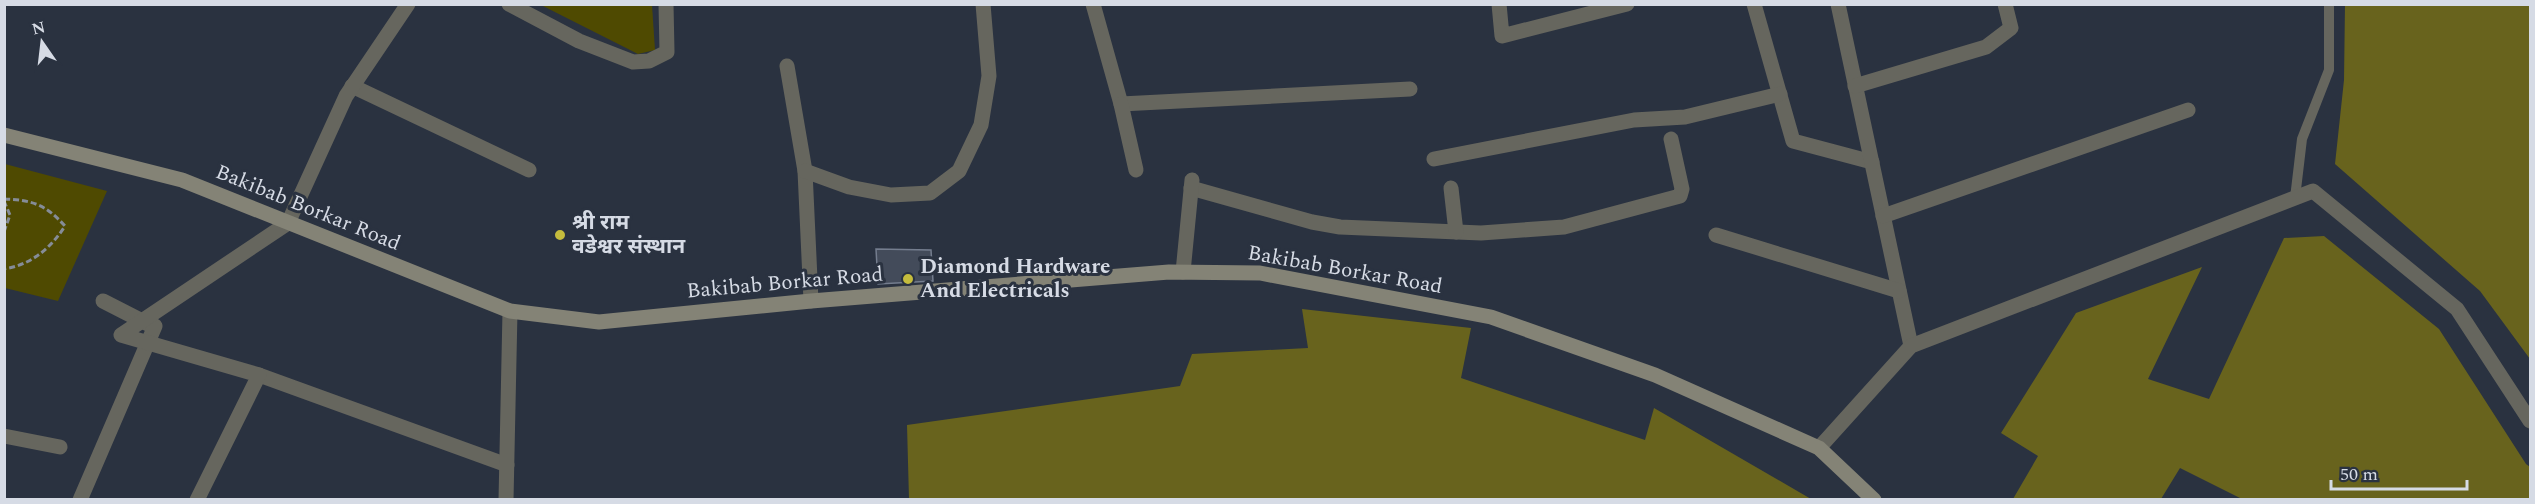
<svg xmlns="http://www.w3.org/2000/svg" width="2535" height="504" viewBox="0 0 2535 504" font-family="Spectral,'Noto Sans Devanagari',serif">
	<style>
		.green { fill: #4f4a01 }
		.forest { fill: #68631d }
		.building { fill: #434b5a; stroke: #747d8e; stroke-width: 1.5 }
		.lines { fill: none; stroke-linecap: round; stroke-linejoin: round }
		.path { stroke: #858c98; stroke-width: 3; stroke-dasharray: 6 3; stroke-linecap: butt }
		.lane { stroke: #66665e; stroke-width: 10 }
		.street { stroke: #66665e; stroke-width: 15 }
		.secondary { stroke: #848376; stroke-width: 15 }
		.poi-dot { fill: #c5bc3d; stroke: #2a3240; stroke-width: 2 }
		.labels { text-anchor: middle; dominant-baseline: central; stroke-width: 6; stroke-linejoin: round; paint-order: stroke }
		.street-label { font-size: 21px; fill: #d6dbe5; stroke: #2a3240 }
		.poi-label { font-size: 21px; font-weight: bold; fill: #d6dbe5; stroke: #2a3240; text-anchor: start }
	</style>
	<rect width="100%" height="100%" fill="#2a3240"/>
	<g class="green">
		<polygon points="541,5 652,5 655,50 638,54"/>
		<polygon points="5,164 107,191 58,301 5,288"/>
	</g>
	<g class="forest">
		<polygon points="2345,5 2530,5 2530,359 2480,291 2335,164 2344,80"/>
		<polygon points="2324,236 2439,329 2526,464 2530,467 2530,499 2242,499 2180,468 2161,499 2013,499 2038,456 2001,433 2076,313 2202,267 2148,379 2209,399 2284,238"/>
		<polygon points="1302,309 1471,328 1461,378 1645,440 1654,408 1811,499 909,499 907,425 1180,386 1192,354 1308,348"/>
	</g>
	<polygon class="building" points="876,249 931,250 933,281 878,284"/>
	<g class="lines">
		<g class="path">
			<path d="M4 199C33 200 46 205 65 226 51 248 31 265 4 269"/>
			<polyline points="4,201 10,215 4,232"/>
		</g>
		<polyline class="lane" points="2295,198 2302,139 2329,70 2329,4"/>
		<g class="street">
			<polyline points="509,4 579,41 633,62 649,61 667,52 666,4"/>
			<polyline points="1093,4 1121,104 1410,89"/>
			<polyline points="1499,4 1502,36 1627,4"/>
			<polyline points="1754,4 1793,141 1872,162"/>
			<polyline points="1838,4 1911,346"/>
			<polyline points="787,66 805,171 811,301"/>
			<polyline points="352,86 529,170"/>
			<polyline points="1855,86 1986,47 2011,28 2005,4"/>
			<polyline points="1121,104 1136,170"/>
			<polyline points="1434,159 1634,120 1685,117 1780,94"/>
			<polyline points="805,171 849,187 891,195 930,193 959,171 981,125 989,76 983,4"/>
			<polyline points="1191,188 1312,222 1340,227 1481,233 1564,227 1680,196 1682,189 1671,139"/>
			<polyline points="1451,188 1456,232"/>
			<polyline points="1883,216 2188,110"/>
			<polyline points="1716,235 1899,291"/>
			<polyline points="1183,272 1192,180"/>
			<polyline points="103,301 148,324"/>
			<polyline points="259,375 507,465"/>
			<polyline points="4,436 60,447"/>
			<polyline points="1819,448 1911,346 2313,191 2457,309 2530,421"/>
			<polyline points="80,500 155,326"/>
			<polyline points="197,500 259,375 121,335 288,223 346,96 408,4"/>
			<polyline points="506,500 510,311"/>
		</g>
		<polyline class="secondary" points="4,135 182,180 510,311 599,322 811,301 1169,272 1260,273 1491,317 1655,375 1819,448 1874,500"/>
	</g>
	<g class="poi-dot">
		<circle cx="560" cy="235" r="6"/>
		<circle cx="908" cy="279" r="6"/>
	</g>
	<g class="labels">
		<g class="street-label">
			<text transform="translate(308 208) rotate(22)">Bakibab Borkar Road</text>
			<text transform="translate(1345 270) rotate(10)">Bakibab Borkar Road</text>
			<text transform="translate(785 283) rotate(-5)">Bakibab Borkar Road</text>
		</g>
		<g class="poi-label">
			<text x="572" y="223">श्री राम<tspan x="572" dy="24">वडेश्वर संस्थान</tspan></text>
			<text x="920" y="267">Diamond Hardware<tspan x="920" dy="24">And Electricals</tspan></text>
		</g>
	</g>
	<rect width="2535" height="504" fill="none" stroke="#d6dbe5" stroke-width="12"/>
	<g transform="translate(42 42) rotate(346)" stroke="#2a3240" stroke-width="4.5" paint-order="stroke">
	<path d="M0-4.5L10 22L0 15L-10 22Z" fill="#d6dbe5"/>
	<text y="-9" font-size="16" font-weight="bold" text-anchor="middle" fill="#d6dbe5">N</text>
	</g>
	<path d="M2331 480v9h136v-9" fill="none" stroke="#d6dbe5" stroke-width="3"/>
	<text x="2340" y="480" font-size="18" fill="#d6dbe5" stroke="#2a3240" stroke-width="4.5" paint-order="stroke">50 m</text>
</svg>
